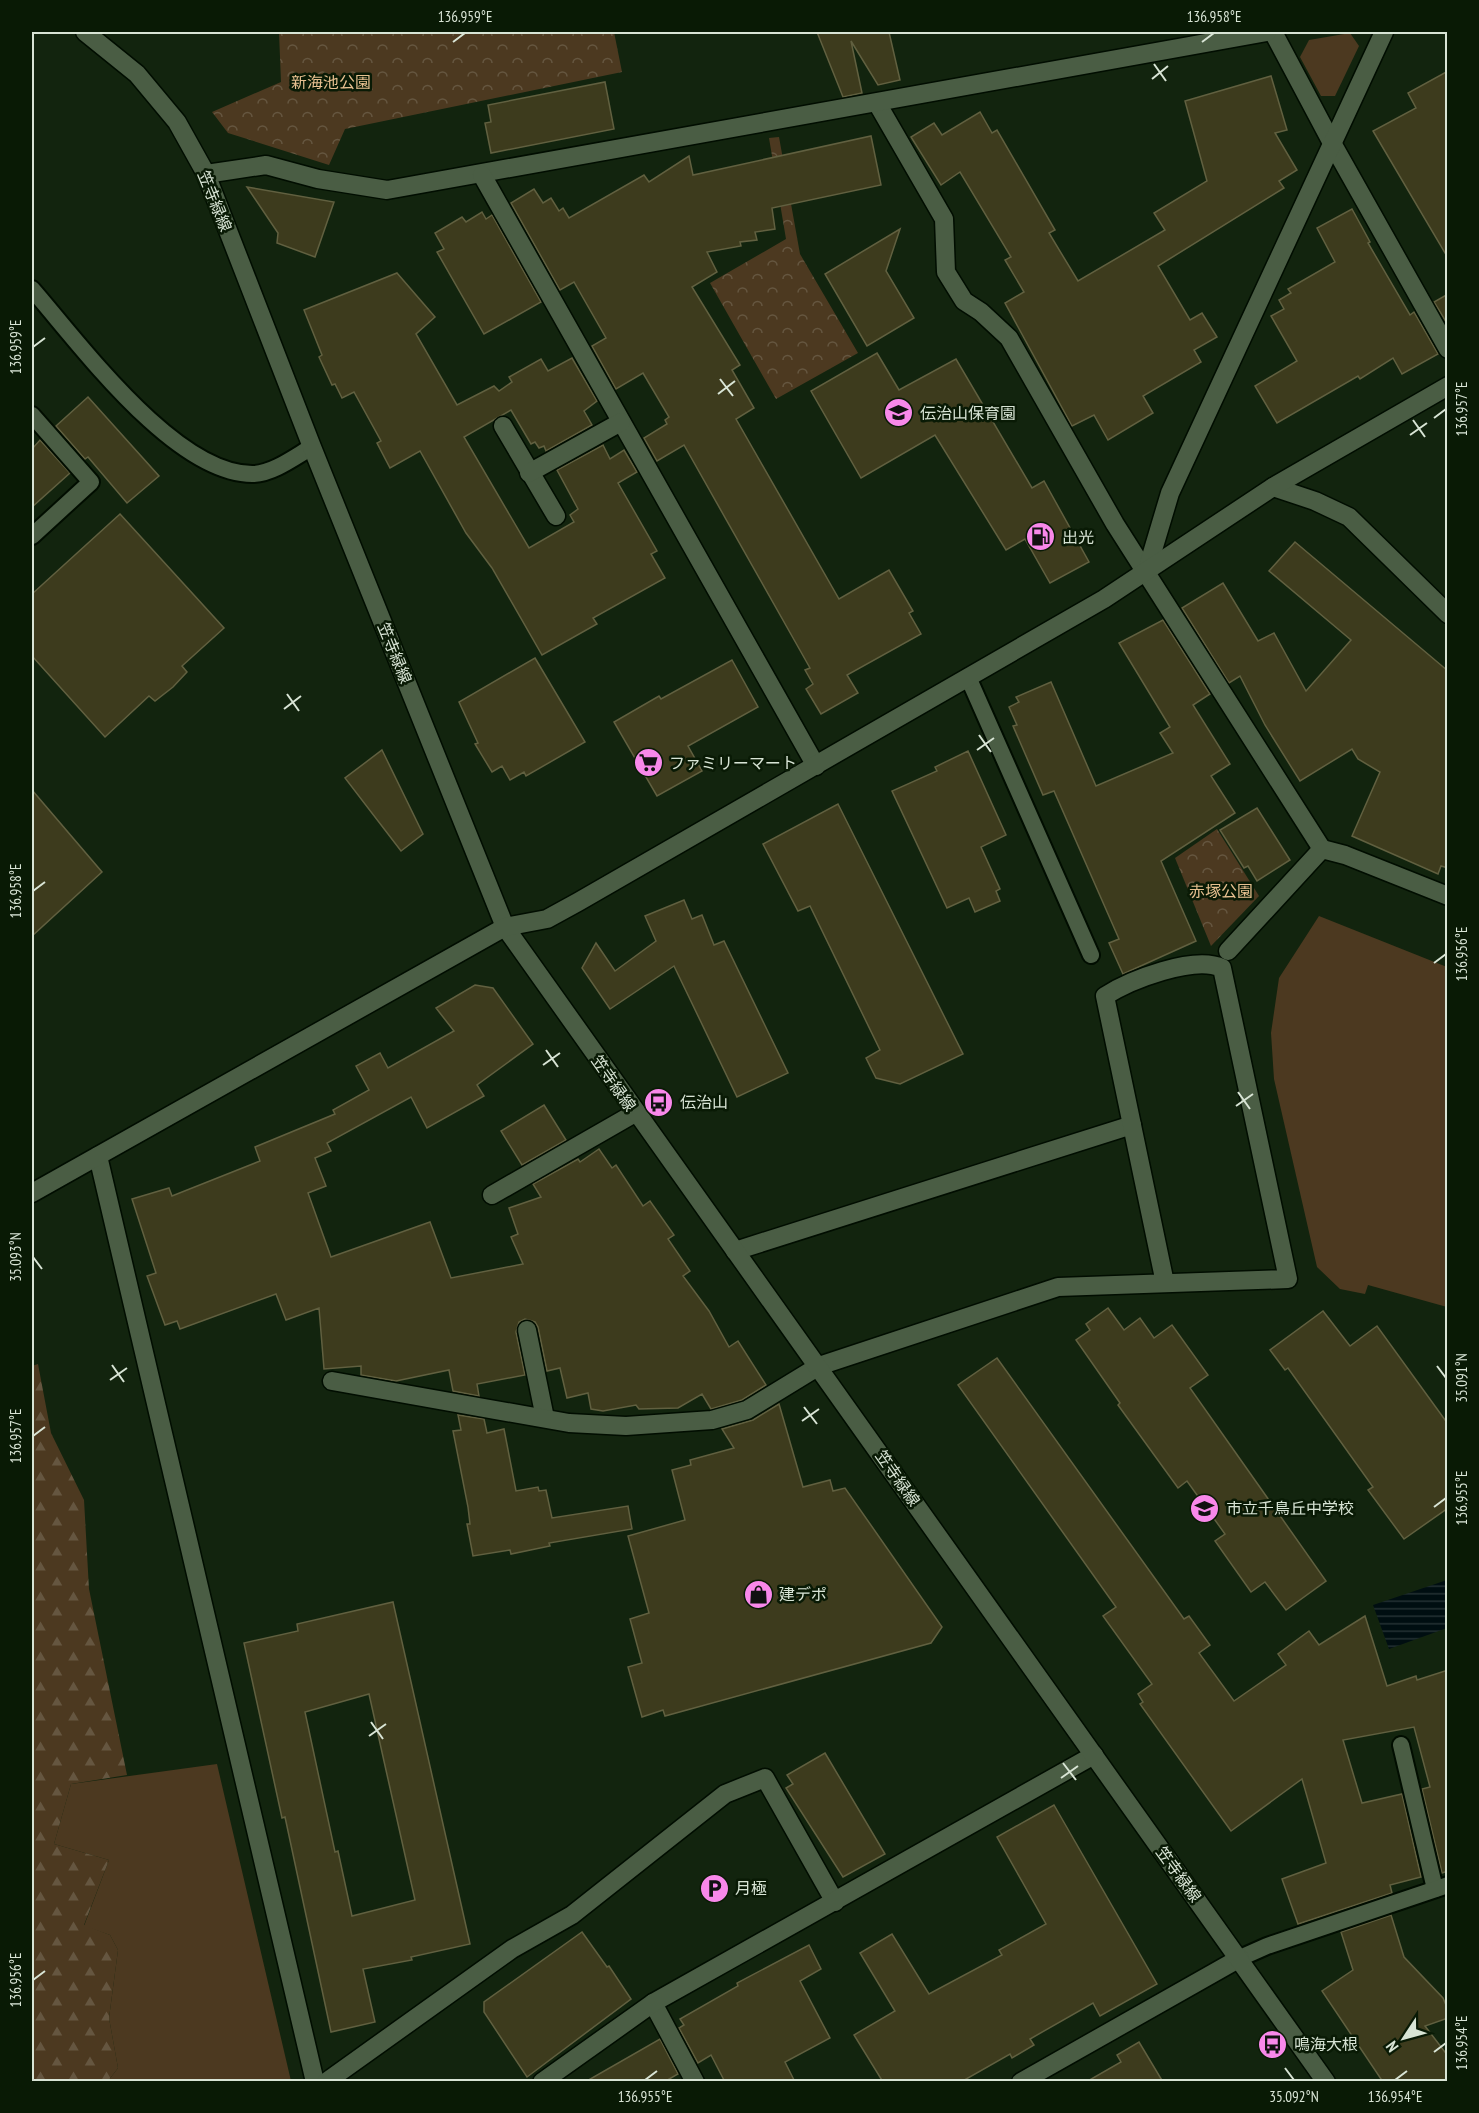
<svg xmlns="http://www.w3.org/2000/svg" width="1479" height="2113" viewBox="0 0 1479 2113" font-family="'PT Sans Narrow','Noto Sans JP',sans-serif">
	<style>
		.grass { fill: #4c3920 }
		.forest { fill: url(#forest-firs) }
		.park { fill: url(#park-crowns) }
		.water { fill: url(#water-rules) }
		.building { fill: #3d3b1d; stroke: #616040; stroke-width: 1.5; fill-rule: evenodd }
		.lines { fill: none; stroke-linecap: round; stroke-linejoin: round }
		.lane-casing { stroke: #010d00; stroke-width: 20 }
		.street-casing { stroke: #010d00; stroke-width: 21 }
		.secondary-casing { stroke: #010d00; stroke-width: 21 }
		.lane { stroke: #4a5d44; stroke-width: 16 }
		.street { stroke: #4a5d44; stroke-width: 18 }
		.secondary { stroke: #4a5d44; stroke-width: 18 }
		.ticks { fill: none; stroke: #d8e4d5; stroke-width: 2 }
		.labels { text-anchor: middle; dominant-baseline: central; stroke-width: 5; stroke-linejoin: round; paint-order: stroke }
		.park-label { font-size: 16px; fill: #e7c090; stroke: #091a05 }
		.street-label { font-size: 16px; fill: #d8e4d5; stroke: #091a05 }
		.poi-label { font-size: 16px; fill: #d8e4d5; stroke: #091a05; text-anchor: start }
		.neatline { fill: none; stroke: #d8e4d5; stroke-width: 2 }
		.ticks-label { font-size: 15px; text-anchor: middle; fill: #d8e4d5 }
	</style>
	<defs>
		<pattern id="forest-firs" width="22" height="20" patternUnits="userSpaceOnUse" patternTransform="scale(1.5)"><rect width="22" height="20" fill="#4c3920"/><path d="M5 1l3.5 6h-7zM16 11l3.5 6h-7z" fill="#655640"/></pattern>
		<pattern id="park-crowns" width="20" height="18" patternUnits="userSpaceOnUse" patternTransform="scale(1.5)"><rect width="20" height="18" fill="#4c3920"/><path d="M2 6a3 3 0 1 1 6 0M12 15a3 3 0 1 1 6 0" fill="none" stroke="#655640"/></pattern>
		<pattern id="water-rules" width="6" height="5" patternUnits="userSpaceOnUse" patternTransform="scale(1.5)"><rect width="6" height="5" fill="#000e11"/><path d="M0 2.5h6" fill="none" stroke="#243133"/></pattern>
	</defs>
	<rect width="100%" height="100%" fill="#12240e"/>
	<g class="grass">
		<polygon points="1350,33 1359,46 1335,96 1321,96 1300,57 1309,40"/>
		<polygon points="1319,916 1447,967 1447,1307 1368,1285 1365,1294 1340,1289 1317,1267 1274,1079 1271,1033 1279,978"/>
		<polygon points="217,1764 291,2081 108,2081 118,2068 109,2018 118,1950 110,1935 84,1926 109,1860 54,1844 71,1784"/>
	</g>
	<polygon class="forest" points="38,1364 51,1433 84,1500 89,1589 127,1775 71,1784 54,1844 109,1860 84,1925 110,1935 118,1950 109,2018 118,2068 108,2081 32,2081 32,1366"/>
	<g class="park">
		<polygon points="279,32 614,32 622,72 345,129 329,165 228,133 212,112 281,82"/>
		<polygon points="779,137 800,254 858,353 776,399 710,283 786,239 769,138"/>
		<polygon points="1217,829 1259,896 1211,946 1175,858"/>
	</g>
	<polygon class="water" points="1447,1580 1447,1628 1389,1649 1373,1605"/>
	<g class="building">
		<polygon points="817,32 889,32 900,80 878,85 851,41 862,93 843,97"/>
		<polygon points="1448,71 1448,258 1373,131 1416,108 1408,93"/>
		<polygon points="1271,76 1287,130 1275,133 1297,170 1279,181 1284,188 1158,266 1190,320 1202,313 1217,337 1194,350 1201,362 1143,396 1153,413 1108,440 1094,415 1072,426 1005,303 1024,292 1005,260 1011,257 960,172 941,185 911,137 934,123 942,135 980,112 992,133 997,130 1055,230 1049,233 1078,281 1165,230 1154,213 1207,181 1185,101"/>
		<polygon points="605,82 614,129 491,153 485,123 491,122 488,105"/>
		<polygon points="871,136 881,185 772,208 775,229 755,232 757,240 740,242 741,246 707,252 717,272 692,287 740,365 732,370 754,408 736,419 839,599 889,570 913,611 909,613 921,634 847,675 858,693 821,714 806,689 813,684 805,670 810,668 684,445 657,461 644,438 667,424 665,420 669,417 643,373 616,389 592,346 606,338 574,282 560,290 511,203 534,189 543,203 551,198 559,211 563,208 569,218 644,175 649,182 689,156 693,175"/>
		<polygon points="247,187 334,202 315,257 277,243 278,233"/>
		<polygon points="1352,209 1370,242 1368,243 1410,315 1414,312 1438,354 1402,374 1393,358 1360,379 1358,376 1277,423 1255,386 1297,361 1271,316 1284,309 1279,300 1291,293 1288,289 1335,262 1317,228"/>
		<polygon points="482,212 486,219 492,215 541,302 484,334 437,252 444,249 435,233 462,217 466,222"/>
		<polygon points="900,229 886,271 914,318 867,346 825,274"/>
		<polygon points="397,273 435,317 416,334 457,405 494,386 499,391 512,382 509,377 541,359 548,371 572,358 597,401 584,411 592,425 546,451 544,446 539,448 535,442 531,444 511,410 464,437 529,548 574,522 570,515 578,509 557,470 603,445 610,459 624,450 637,472 618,483 657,551 651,554 665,578 593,618 597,624 542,655 492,568 466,533 420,451 390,468 377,443 381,441 354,392 342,398 335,384 332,385 319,357 322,355 304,310"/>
		<polygon points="1448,294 1448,325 1434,302"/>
		<polygon points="877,353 899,390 956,359 1032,488 1044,481 1089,562 1050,583 1025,539 1006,550 935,435 861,478 811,391"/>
		<polygon points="88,397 159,476 127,503 88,457 85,459 56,426"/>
		<polygon points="40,440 70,473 32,507 32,449"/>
		<polygon points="120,514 224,628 182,666 187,672 173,687 155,701 149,696 105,737 32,656 32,594"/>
		<polygon points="1295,542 1448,671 1448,868 1441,866 1438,874 1352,836 1380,772 1358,759 1352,749 1300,781 1265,725 1240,676 1229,683 1182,608 1223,583 1258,641 1274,633 1306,691 1351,640 1269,571"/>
		<polygon points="1163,620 1210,694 1193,705 1230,764 1211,776 1235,813 1161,861 1196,941 1123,974 1109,943 1119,939 1054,791 1043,795 1013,726 1017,725 1009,707 1019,702 1016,697 1051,682 1096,786 1173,753 1160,733 1170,727 1119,643"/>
		<polygon points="535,658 585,742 526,776 524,772 510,780 502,766 492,772 475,744 478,743 459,702"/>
		<polygon points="732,660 758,707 688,746 702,771 657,796 614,722 659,696 661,699"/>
		<polygon points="382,750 423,834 401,851 345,778"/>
		<polygon points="968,751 1006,835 981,847 1000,889 996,891 1000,901 975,912 969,898 947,908 892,791 937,771 935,767"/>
		<polygon points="32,790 102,872 32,936"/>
		<polygon points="838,804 963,1054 900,1084 876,1078 866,1058 880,1050 810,906 798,911 763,844"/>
		<polygon points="1257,808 1290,860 1257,881 1248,866 1244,868 1220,830"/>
		<polygon points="684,900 692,919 702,915 714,945 724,941 788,1073 737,1097 674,966 610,1009 582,968 596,943 615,971 656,941 645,916"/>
		<polygon points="475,985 493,988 533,1044 477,1085 484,1096 427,1128 411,1097 327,1143 331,1151 315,1158 326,1186 308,1193 331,1257 430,1222 451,1278 523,1264 511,1237 518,1234 509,1208 541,1197 533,1184 578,1159 580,1162 599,1149 612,1168 616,1165 643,1206 650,1201 674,1235 668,1239 690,1271 683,1276 709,1311 729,1347 738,1341 766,1385 742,1400 711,1409 702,1394 678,1408 639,1409 636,1405 603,1411 591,1409 588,1393 567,1398 560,1368 547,1371 538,1327 535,1322 525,1319 519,1322 516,1332 525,1375 477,1384 479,1396 453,1391 449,1370 396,1381 361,1375 361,1366 324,1369 319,1308 286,1320 276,1294 180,1329 177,1321 165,1325 147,1276 156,1273 132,1199 169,1188 172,1196 260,1161 255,1147 335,1114 333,1110 369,1090 356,1066 380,1053 388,1068 454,1031 436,1008"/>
		<polygon points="544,1105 566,1140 522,1165 501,1131"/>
		<polygon points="1108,1308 1124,1330 1140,1318 1154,1338 1172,1325 1208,1375 1190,1388 1326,1581 1286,1610 1265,1582 1251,1592 1215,1541 1225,1534 1187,1481 1178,1488 1118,1405 1120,1403 1076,1340 1090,1330 1086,1324"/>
		<polygon points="1323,1311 1350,1346 1377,1326 1448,1424 1448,1508 1404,1539 1368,1490 1373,1487 1288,1368 1285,1370 1270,1350"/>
		<polygon points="997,1358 1184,1619 1189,1616 1210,1645 1199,1653 1234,1701 1286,1665 1278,1654 1309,1631 1319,1645 1365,1616 1387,1686 1416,1676 1417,1680 1448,1670 1448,1871 1442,1873 1422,1789 1430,1787 1414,1727 1343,1740 1362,1803 1402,1794 1421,1877 1390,1885 1392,1893 1298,1924 1282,1879 1326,1863 1302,1779 1231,1831 1140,1704 1143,1702 1138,1694 1152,1684 1103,1616 1116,1607 958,1385"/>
		<polygon points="779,1404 803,1487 830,1480 833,1491 845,1488 942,1627 931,1643 665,1716 663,1710 642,1717 628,1667 642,1663 630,1619 649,1613 628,1536 685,1520 672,1470 691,1465 690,1460 734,1448 722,1429 753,1420"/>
		<polygon points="458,1415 484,1419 487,1433 504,1429 516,1491 538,1487 539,1491 546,1490 552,1518 628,1506 632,1529 549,1543 550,1546 511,1554 510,1550 473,1556 467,1524 470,1524 468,1507 453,1431 461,1430"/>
		<path d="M393 1602 470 1944 411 1957 412 1960 363 1969 375 2022 331 2032 285 1817 282 1818 244 1643 298 1631 297 1624ZM369 1694 415 1900 352 1916 338 1851 335 1852 305 1712Z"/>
		<polygon points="825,1753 885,1854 843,1877 786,1788 793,1784 787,1775"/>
		<polygon points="1054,1805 1157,1984 1100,2016 1093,2003 1030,2039 1034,2045 1012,2058 1010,2054 961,2082 883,2082 854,2035 895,2011 860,1953 892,1934 929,1994 1002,1955 999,1950 1046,1924 997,1837"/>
		<polygon points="1391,1915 1404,1957 1443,1998 1448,2010 1448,2018 1425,2026 1448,2056 1448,2082 1383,2082 1322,1991 1353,1970 1341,1932"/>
		<polygon points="582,1932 607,1967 609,1966 631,1999 527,2077 484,2012 484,2002"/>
		<polygon points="809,1945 821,1969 800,1981 830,2038 785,2062 795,2082 725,2082 711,2055 698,2063 679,2028 684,2025 680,2019 738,1986 737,1983"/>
		<polygon points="660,2039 678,2074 664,2082 585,2082"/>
		<polygon points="1139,2042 1163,2082 1086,2082 1121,2062 1117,2055"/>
	</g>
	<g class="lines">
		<defs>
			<g id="lane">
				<path d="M32 289C80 344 176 476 254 474 274 473 296 456 312 447"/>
				<polyline points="32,415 91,482 32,536"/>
				<polyline points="968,677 1091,955"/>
				<polyline points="1401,1745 1435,1889"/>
				<polyline points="1240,1958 1267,1946 1448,1885"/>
			</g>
			<g id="street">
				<polyline points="1273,32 1332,143 1448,349"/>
				<polyline points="877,103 944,219 946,272 964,301 981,312 1009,338 1115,524 1322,849"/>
				<polyline points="206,174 266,165 318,179 387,190 1267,32"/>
				<polyline points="482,175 816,766"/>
				<polyline points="503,426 556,516"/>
				<polyline points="529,473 621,422"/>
				<polyline points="1273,487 1315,501 1349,517 1448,614"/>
				<polyline points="1147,570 1170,493 1384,32"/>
				<polyline points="1228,951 1322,849 1345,855 1448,896"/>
				<polyline points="98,1156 315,2082"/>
				<polyline points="492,1195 635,1113"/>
				<polyline points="735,1251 1132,1125"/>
				<polyline points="527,1330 545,1418"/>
				<path d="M332 1381 569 1423 626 1426 712 1420 747 1410 819 1366 1058 1287 1288 1279 1222 968C1194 955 1130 980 1105 996L1165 1283"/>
				<polyline points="653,2003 695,2082"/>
				<polyline points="326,2082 512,1949 572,1915 725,1794 765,1778 835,1902"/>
				<polyline points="542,2082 653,2003 1094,1755"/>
				<polyline points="1021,2082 1240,1958"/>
			</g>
			<g id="secondary">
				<polyline points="85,32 137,74 177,122 206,174 312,447 505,927 1326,2082"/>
				<polyline points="32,1193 505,927 547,919 578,902 1104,599 1273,487 1448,386"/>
			</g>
		</defs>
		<use href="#lane" class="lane-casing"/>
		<use href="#street" class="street-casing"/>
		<use href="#secondary" class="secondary-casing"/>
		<use href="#lane" class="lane"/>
		<use href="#street" class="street"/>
		<use href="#secondary" class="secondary"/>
	</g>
	<path class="ticks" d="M453 42 465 33M1202 42 1214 33M1154 64 1166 81M1152 79 1168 66M33 347 45 338M720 379 733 396M718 394 735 381M1434 418 1446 409M1413 420 1425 437M1410 435 1427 423M287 694 299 711M284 709 301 696M979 735 991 752M977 750 994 738M33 891 45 882M1434 963 1446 954M546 1050 558 1067M543 1065 560 1053M1238 1092 1250 1109M1236 1106 1253 1094M33 1257 42 1269M112 1365 124 1382M1437 1366 1446 1378M110 1380 127 1368M804 1407 817 1424M802 1421 819 1409M33 1436 45 1427M1434 1507 1446 1498M371 1722 383 1739M369 1736 386 1724M1063 1763 1076 1780M1061 1778 1078 1766M33 1980 45 1971M1434 2052 1446 2043M1285 2068 1294 2080M645 2080 657 2071M1395 2080 1407 2071"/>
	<defs>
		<symbol id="school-disc" viewBox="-11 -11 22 22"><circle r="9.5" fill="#f888ea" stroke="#091a05"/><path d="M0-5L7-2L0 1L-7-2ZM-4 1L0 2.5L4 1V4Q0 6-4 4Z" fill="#111"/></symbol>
		<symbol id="fuel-disc" viewBox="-11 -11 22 22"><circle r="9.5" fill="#f888ea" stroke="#091a05"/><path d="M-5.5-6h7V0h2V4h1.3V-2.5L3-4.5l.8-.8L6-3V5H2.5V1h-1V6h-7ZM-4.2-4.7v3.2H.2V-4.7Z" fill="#111"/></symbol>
		<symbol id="supermarket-disc" viewBox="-11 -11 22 22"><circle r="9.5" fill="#f888ea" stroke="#091a05"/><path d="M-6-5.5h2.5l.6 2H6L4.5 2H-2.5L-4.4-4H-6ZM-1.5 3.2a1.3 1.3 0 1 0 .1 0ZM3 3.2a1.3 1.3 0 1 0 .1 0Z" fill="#111"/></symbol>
		<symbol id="bus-disc" viewBox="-11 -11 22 22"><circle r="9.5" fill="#f888ea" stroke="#091a05"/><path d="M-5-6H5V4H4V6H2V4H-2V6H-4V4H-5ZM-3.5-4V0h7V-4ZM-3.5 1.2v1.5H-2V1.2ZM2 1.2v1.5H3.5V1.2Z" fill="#111"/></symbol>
		<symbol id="shop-disc" viewBox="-11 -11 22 22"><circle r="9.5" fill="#f888ea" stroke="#091a05"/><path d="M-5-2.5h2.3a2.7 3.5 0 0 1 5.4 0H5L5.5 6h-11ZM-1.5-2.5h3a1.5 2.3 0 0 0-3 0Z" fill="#111"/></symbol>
		<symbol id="parking-disc" viewBox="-11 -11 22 22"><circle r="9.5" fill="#f888ea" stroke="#091a05"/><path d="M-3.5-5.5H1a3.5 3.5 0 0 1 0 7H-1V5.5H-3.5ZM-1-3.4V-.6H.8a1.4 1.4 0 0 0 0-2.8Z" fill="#111"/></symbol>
	</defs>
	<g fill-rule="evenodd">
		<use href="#school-disc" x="882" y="396" width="33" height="33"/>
		<use href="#fuel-disc" x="1024" y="520" width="33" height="33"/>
		<use href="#supermarket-disc" x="632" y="746" width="33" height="33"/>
		<use href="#bus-disc" x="642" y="1086" width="33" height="33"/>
		<use href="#school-disc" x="1188" y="1492" width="33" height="33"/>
		<use href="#shop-disc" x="742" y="1578" width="33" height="33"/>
		<use href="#parking-disc" x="698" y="1872" width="33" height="33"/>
		<use href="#bus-disc" x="1256" y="2028" width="33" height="33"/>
	</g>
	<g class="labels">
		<g class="park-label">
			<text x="331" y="82">新海池公園</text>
			<text x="1221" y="891">赤塚公園</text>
		</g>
		<g class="street-label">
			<text transform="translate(215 201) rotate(68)">笠寺緑線</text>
			<text transform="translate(395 653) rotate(68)">笠寺緑線</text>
			<text transform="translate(614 1083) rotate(55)">笠寺緑線</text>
			<text transform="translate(898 1478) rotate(55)">笠寺緑線</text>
			<text transform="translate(1179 1874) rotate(54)">笠寺緑線</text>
		</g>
		<g class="poi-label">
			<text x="920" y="413">伝治山保育園</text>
			<text x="1062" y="537">出光</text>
			<text x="669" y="763">ファミリーマート</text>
			<text x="680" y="1102">伝治山</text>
			<text x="1226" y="1508">市立千鳥丘中学校</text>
			<text x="779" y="1594">建デポ</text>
			<text x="735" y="1888">月極</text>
			<text x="1294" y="2044">鳴海大根</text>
		</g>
	</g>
	<rect width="1479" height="2113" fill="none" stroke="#091a05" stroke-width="66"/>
	<g transform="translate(1404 2038) rotate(234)" stroke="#091a05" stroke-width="4.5" paint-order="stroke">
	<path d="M0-4.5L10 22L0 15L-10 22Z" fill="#d8e4d5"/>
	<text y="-9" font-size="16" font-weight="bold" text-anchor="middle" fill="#d8e4d5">N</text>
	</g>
	<rect x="33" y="33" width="1413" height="2047" class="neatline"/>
	<g class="ticks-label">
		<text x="465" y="22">136.959°E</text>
		<text x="1214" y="22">136.958°E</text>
		<text transform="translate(16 347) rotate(-90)" y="5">136.959°E</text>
		<text transform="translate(1462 409) rotate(-90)" y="5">136.957°E</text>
		<text transform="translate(16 891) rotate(-90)" y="5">136.958°E</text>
		<text transform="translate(1462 954) rotate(-90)" y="5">136.956°E</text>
		<text transform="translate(16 1257) rotate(-90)" y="5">35.093°N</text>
		<text transform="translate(1462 1378) rotate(-90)" y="5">35.091°N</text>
		<text transform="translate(16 1436) rotate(-90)" y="5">136.957°E</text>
		<text transform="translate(1462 1498) rotate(-90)" y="5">136.955°E</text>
		<text transform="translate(16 1980) rotate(-90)" y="5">136.956°E</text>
		<text transform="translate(1462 2043) rotate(-90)" y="5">136.954°E</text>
		<text x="645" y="2102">136.955°E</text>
		<text x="1294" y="2102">35.092°N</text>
		<text x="1395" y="2102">136.954°E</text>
	</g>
</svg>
